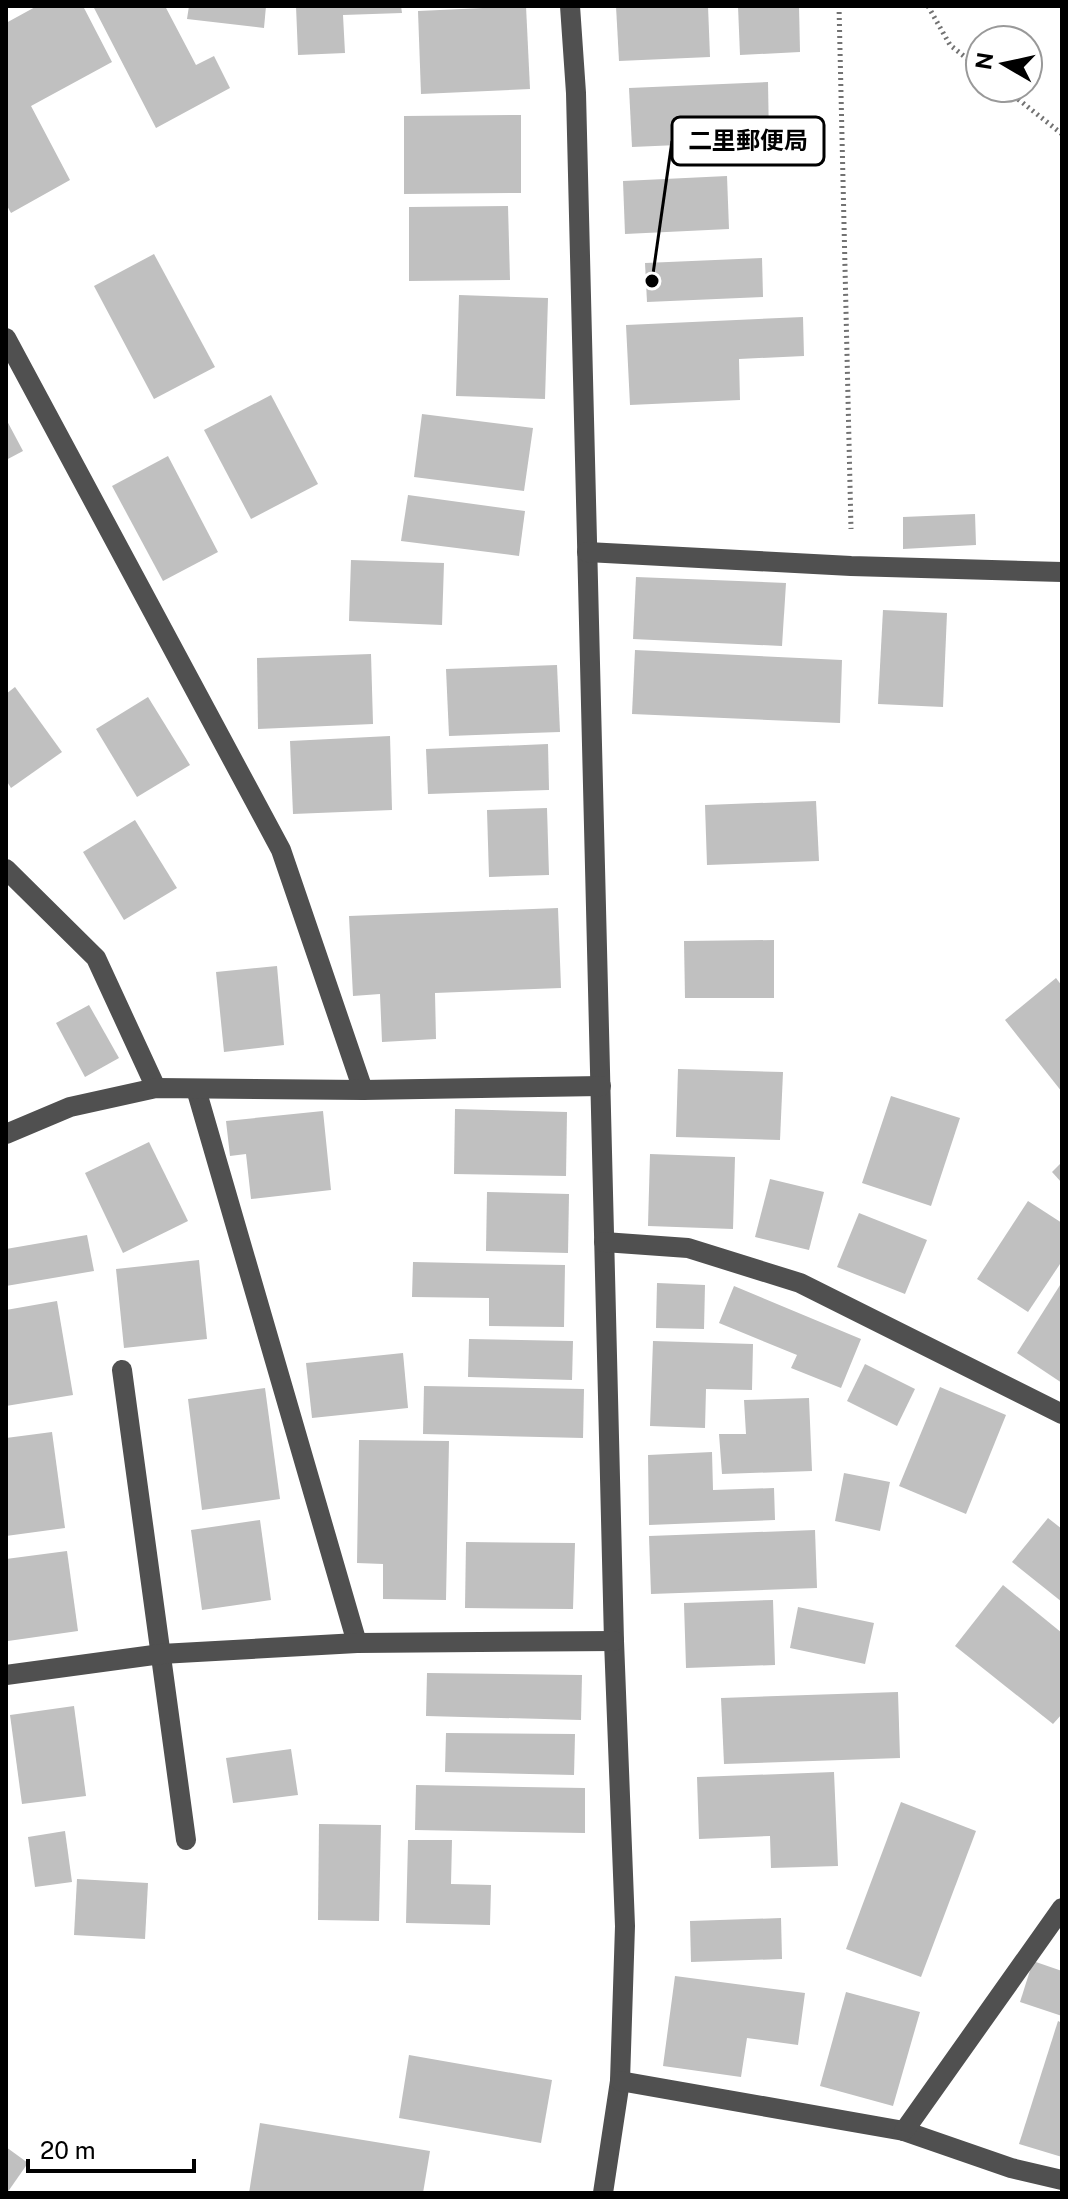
<svg xmlns="http://www.w3.org/2000/svg" width="1068" height="2199" viewBox="0 0 1068 2199" font-family="'Public Sans','Noto Sans JP',sans-serif">
	<style>
		.building { fill: #c0c0c0 }
		.lines { fill: none; stroke-linecap: round; stroke-linejoin: round }
		.path { stroke: #727272; stroke-width: 5; stroke-dasharray: 2 4; stroke-linecap: butt }
		.minor { stroke: #505050; stroke-width: 20 }
		.leader { fill: none; stroke: #000; stroke-width: 3 }
		.callout-dot { fill: #000; stroke: #fff; stroke-width: 3 }
		.callout { fill: #fff; stroke: #000; stroke-width: 3 }
		.callout-label { font-size: 24px; text-anchor: middle; font-weight: bold; fill: #000 }
	</style>
	<rect width="100%" height="100%" fill="#fff"/>
	<g class="building">
		<polygon points="37,6 83,6 112,62 31,106 70,180 11,213 6,204 6,23"/>
		<polygon points="93,6 165,6 196,65 214,56 230,88 156,128"/>
		<polygon points="189,6 266,6 264,28 187,19"/>
		<polygon points="296,6 401,6 402,13 343,15 345,53 298,55"/>
		<polygon points="526,6 530,89 421,94 418,11"/>
		<polygon points="616,6 708,6 710,57 619,61"/>
		<polygon points="738,6 799,6 800,52 740,55"/>
		<polygon points="768,82 769,141 632,147 629,88"/>
		<polygon points="521,115 521,193 404,194 404,116"/>
		<polygon points="727,176 729,229 625,234 623,181"/>
		<polygon points="508,206 510,280 409,281 409,207"/>
		<polygon points="154,254 215,367 154,399 94,286"/>
		<polygon points="762,258 763,297 647,302 645,263"/>
		<polygon points="459,295 548,298 545,399 456,396"/>
		<polygon points="803,317 804,356 739,359 740,400 630,405 626,325"/>
		<polygon points="271,395 318,484 251,519 204,430"/>
		<polygon points="422,414 533,428 524,491 414,477"/>
		<polygon points="6,419 23,451 6,460"/>
		<polygon points="168,456 218,552 163,581 112,486"/>
		<polygon points="408,495 525,511 519,556 401,541"/>
		<polygon points="975,514 976,545 903,549 903,517"/>
		<polygon points="351,560 444,563 442,625 349,621"/>
		<polygon points="636,577 786,583 782,646 633,639"/>
		<polygon points="883,610 947,613 943,707 878,704"/>
		<polygon points="635,650 842,660 840,723 632,714"/>
		<polygon points="371,654 373,724 258,729 257,658"/>
		<polygon points="557,665 560,732 449,736 446,669"/>
		<polygon points="15,687 62,752 11,788 6,780 6,694"/>
		<polygon points="148,697 190,765 137,797 96,729"/>
		<polygon points="390,736 392,810 293,814 290,741"/>
		<polygon points="548,744 549,790 428,794 426,749"/>
		<polygon points="816,801 819,861 707,865 705,805"/>
		<polygon points="547,808 549,875 489,877 487,810"/>
		<polygon points="135,820 177,888 124,920 83,852"/>
		<polygon points="558,908 561,988 435,993 436,1039 382,1042 380,994 353,996 349,916"/>
		<polygon points="774,940 774,998 685,998 684,941"/>
		<polygon points="277,966 284,1045 224,1052 216,972"/>
		<polygon points="1056,978 1062,986 1062,1092 1005,1020"/>
		<polygon points="89,1005 119,1058 85,1077 56,1023"/>
		<polygon points="678,1069 783,1072 780,1140 676,1137"/>
		<polygon points="891,1096 960,1118 931,1206 862,1183"/>
		<polygon points="455,1109 567,1112 566,1176 454,1174"/>
		<polygon points="323,1111 331,1190 251,1199 246,1154 230,1156 226,1121"/>
		<polygon points="149,1142 188,1221 123,1253 85,1173"/>
		<polygon points="650,1154 735,1157 733,1229 648,1226"/>
		<polygon points="1062,1162 1062,1183 1052,1172"/>
		<polygon points="770,1179 824,1192 809,1250 755,1237"/>
		<polygon points="487,1192 569,1194 568,1253 486,1251"/>
		<polygon points="1028,1201 1062,1223 1062,1261 1028,1312 977,1279"/>
		<polygon points="859,1213 927,1240 905,1294 837,1267"/>
		<polygon points="87,1235 94,1271 6,1286 6,1249"/>
		<polygon points="199,1260 207,1339 124,1348 116,1269"/>
		<polygon points="413,1262 565,1265 564,1327 489,1326 489,1298 412,1297"/>
		<polygon points="1062,1282 1062,1383 1017,1353"/>
		<polygon points="657,1283 705,1285 704,1329 656,1328"/>
		<polygon points="734,1286 861,1339 841,1388 791,1368 797,1355 719,1323"/>
		<polygon points="57,1301 73,1395 6,1406 6,1310"/>
		<polygon points="469,1339 573,1341 572,1380 468,1377"/>
		<polygon points="653,1341 753,1344 752,1390 706,1389 705,1428 650,1426"/>
		<polygon points="403,1353 408,1408 312,1418 306,1363"/>
		<polygon points="865,1364 915,1389 897,1426 847,1401"/>
		<polygon points="424,1386 584,1389 583,1438 423,1434"/>
		<polygon points="940,1387 1006,1415 966,1514 899,1486"/>
		<polygon points="265,1388 280,1499 202,1510 188,1399"/>
		<polygon points="809,1398 812,1471 722,1474 719,1434 746,1434 744,1400"/>
		<polygon points="52,1432 65,1528 6,1536 6,1438"/>
		<polygon points="359,1440 449,1441 446,1600 383,1599 383,1564 357,1563"/>
		<polygon points="712,1452 713,1490 774,1488 775,1520 649,1525 648,1455"/>
		<polygon points="844,1473 890,1482 880,1531 835,1521"/>
		<polygon points="1048,1518 1062,1529 1062,1602 1012,1562"/>
		<polygon points="260,1520 271,1600 202,1610 191,1530"/>
		<polygon points="815,1530 817,1588 651,1594 649,1536"/>
		<polygon points="466,1542 575,1543 573,1609 465,1608"/>
		<polygon points="67,1551 78,1631 8,1641 6,1559"/>
		<polygon points="1003,1585 1062,1633 1062,1714 1053,1724 955,1646"/>
		<polygon points="773,1600 775,1665 686,1668 684,1603"/>
		<polygon points="798,1607 874,1623 865,1664 790,1648"/>
		<polygon points="427,1673 582,1675 581,1720 426,1716"/>
		<polygon points="898,1692 900,1758 724,1764 721,1698"/>
		<polygon points="74,1706 86,1796 22,1804 10,1715"/>
		<polygon points="446,1733 575,1734 574,1775 445,1772"/>
		<polygon points="291,1749 298,1795 233,1803 226,1758"/>
		<polygon points="834,1772 838,1866 771,1868 770,1836 699,1839 697,1777"/>
		<polygon points="416,1785 585,1788 585,1833 415,1830"/>
		<polygon points="901,1802 976,1831 921,1977 846,1949"/>
		<polygon points="319,1824 381,1825 379,1921 318,1920"/>
		<polygon points="65,1831 72,1882 35,1887 28,1837"/>
		<polygon points="408,1840 452,1840 451,1884 491,1885 490,1925 406,1923"/>
		<polygon points="77,1879 148,1883 145,1939 74,1935"/>
		<polygon points="781,1918 782,1959 691,1962 690,1921"/>
		<polygon points="1033,1961 1062,1971 1062,2016 1020,2002"/>
		<polygon points="675,1976 805,1993 798,2045 747,2038 741,2077 663,2066"/>
		<polygon points="846,1992 920,2012 893,2106 820,2086"/>
		<polygon points="1058,2021 1062,2023 1062,2157 1019,2144"/>
		<polygon points="409,2055 552,2080 541,2143 399,2118"/>
		<polygon points="260,2123 430,2151 423,2193 249,2193"/>
		<polygon points="6,2147 28,2163 7,2193 6,2193"/>
	</g>
	<g class="lines">
		<g class="path">
			<polyline points="839,6 851,529"/>
			<polyline points="928,6 950,45 980,69"/>
			<polyline points="1004,88 1062,134"/>
		</g>
		<g class="minor">
			<polyline points="570,6 576,93 614,1641 625,1926 620,2081 603,2193"/>
			<polyline points="6,338 281,850 363,1090"/>
			<polyline points="587,552 851,566 1062,572"/>
			<polyline points="6,869 96,958 156,1088"/>
			<polyline points="196,1089 357,1643"/>
			<polyline points="6,1134 70,1107 156,1088 363,1090 601,1086"/>
			<polyline points="604,1242 688,1248 800,1283 1062,1414"/>
			<polyline points="122,1370 186,1840"/>
			<polyline points="6,1675 161,1654 357,1643 614,1641"/>
			<polyline points="620,2081 904,2131 1011,2168 1062,2180"/>
			<polyline points="904,2131 1062,1908"/>
		</g>
	</g>
	<path class="leader" d="M652 281L672 141"/>
	<circle class="callout-dot" cx="652" cy="281" r="8"/>
	<rect class="callout" x="672" y="117" width="152" height="48" rx="8"/>
	<g class="callout-label">
		<text x="748" y="149">二里郵便局</text>
	</g>
	<rect width="1068" height="2199" fill="none" stroke="#000000" stroke-width="16"/>
	<g transform="translate(1004 64) rotate(279)"><circle r="38" fill="#ffffff" stroke="#999999" stroke-width="2"/>
	<path d="M0-6L14 30L0 20L-14 30Z" fill="#000000"/>
	<text y="-12" font-size="22" font-weight="bold" text-anchor="middle" fill="#000000">N</text>
	</g>
	<path d="M28 2159v12h166v-12" fill="none" stroke="#000000" stroke-width="4"/>
	<text x="40" y="2159" font-size="24" fill="#000000" stroke="#ffffff" stroke-width="6" paint-order="stroke">20 m</text>
</svg>
